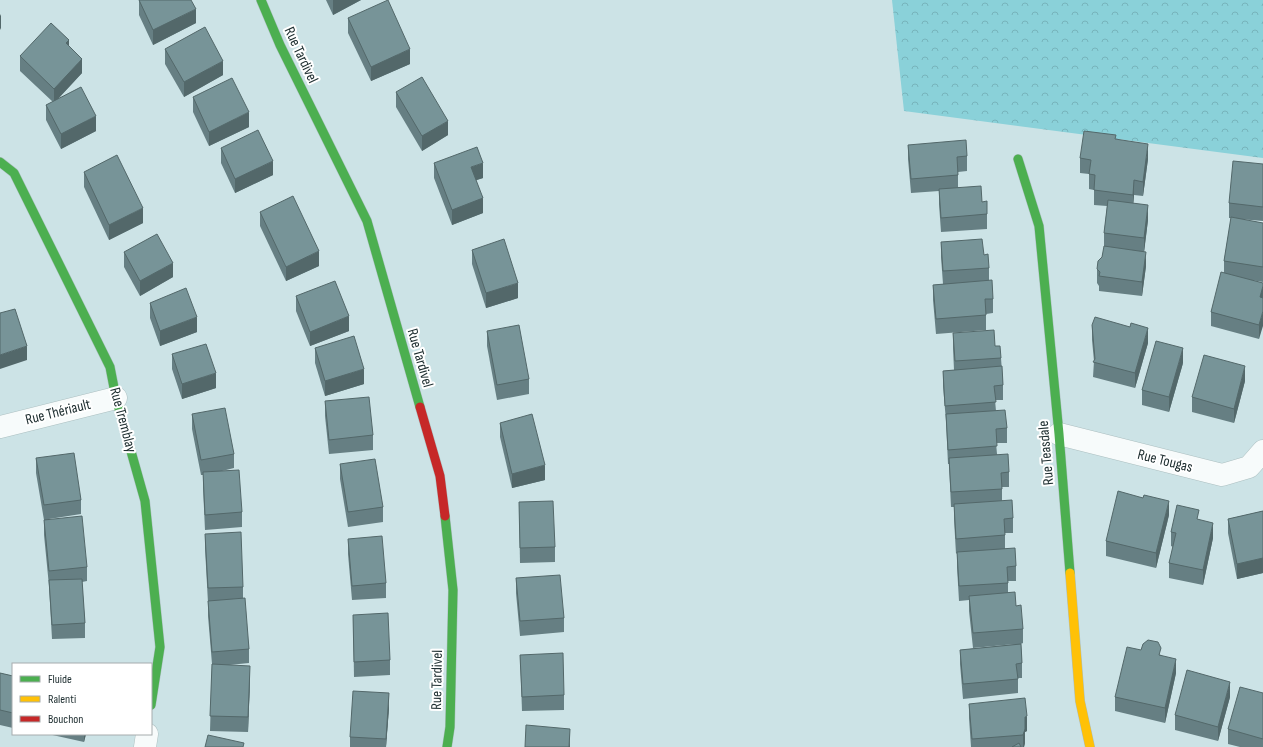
<svg xmlns="http://www.w3.org/2000/svg" width="1263" height="747" viewBox="0 0 1263 747" font-family="'Sofia Sans Condensed',sans-serif">
	<style>
		.forest { fill: url(#forest-crowns) }
		.lines { fill: none; stroke-linecap: round; stroke-linejoin: round }
		.street-casing { stroke: #acbfc0; stroke-width: 23 }
		.fast-casing { stroke: #acbfc0; stroke-width: 10 }
		.slow-casing { stroke: #acbfc0; stroke-width: 10 }
		.jam-casing { stroke: #acbfc0; stroke-width: 10 }
		.street { stroke: #f7fbfb; stroke-width: 22 }
		.fast { stroke: #4caf50; stroke-width: 9 }
		.slow { stroke: #ffc107; stroke-width: 9 }
		.jam { stroke: #c62828; stroke-width: 9 }
		.wall { fill: #667f83 }
		.shaded-wall { fill: #53686a }
		.building { fill: #779498; stroke: #53686a }
		.labels { text-anchor: middle; dominant-baseline: central; stroke-width: 4; stroke-linejoin: round; paint-order: stroke }
		.street-label { font-size: 15px; fill: #203032; stroke: #fff }
	</style>
	<defs>
		<pattern id="forest-crowns" width="20" height="18" patternUnits="userSpaceOnUse"><rect width="20" height="18" fill="#8ad1d9"/><path d="M2 6a3 3 0 1 1 6 0M12 15a3 3 0 1 1 6 0" fill="none" stroke="#77b4bb"/></pattern>
	</defs>
	<rect width="100%" height="100%" fill="#cce3e6"/>
	<polygon class="forest" points="892,0 1263,0 1263,158 904,111"/>
	<g class="lines">
		<defs>
			<g id="street">
				<polyline points="0,427 116,398"/>
				<polyline points="1059,434 1222,475 1249,467 1263,451"/>
				<polyline points="145,747 147,734"/>
			</g>
			<g id="fast">
				<polyline points="261,0 280,45 367,221 420,407"/>
				<polyline points="1018,159 1039,226 1059,434 1070,573"/>
				<polyline points="0,162 14,173 110,367 116,398 145,501 160,647 151,705"/>
				<polyline points="445,516 453,590 450,727 447,747"/>
			</g>
			<polyline id="slow" points="1070,573 1080,701 1090,747"/>
			<polyline id="jam" points="420,407 440,476 445,516"/>
		</defs>
		<use href="#street" class="street-casing"/>
		<use href="#fast" class="fast-casing"/>
		<use href="#slow" class="slow-casing"/>
		<use href="#jam" class="jam-casing"/>
		<use href="#street" class="street"/>
		<use href="#fast" class="fast"/>
		<use href="#slow" class="slow"/>
		<use href="#jam" class="jam"/>
	</g>
	<g class="wall">
		<polygon points="139,0 196,23 153,45 139,15"/>
		<polygon points="326,0 361,0 333,15"/>
		<polygon points="348,18 410,64 371,81 348,33"/>
		<polygon points="69,46 82,73 58,99 96,131 61,149 46,120 46,105 53,102 20,71 20,56"/>
		<polygon points="165,49 223,75 184,97 165,64"/>
		<polygon points="396,92 448,135 422,151 396,107"/>
		<polygon points="193,97 249,127 209,146 193,112"/>
		<polygon points="1116,140 1148,159 1143,196 1134,195 1133,203 1148,220 1144,251 1146,266 1142,296 1099,291 1099,286 1097,283 1097,269 1102,257 1104,248 1104,233 1107,206 1094,205 1094,190 1089,189 1089,174 1080,173 1080,158"/>
		<polygon points="908,145 967,156 967,171 958,172 958,187 982,202 987,214 987,229 941,232 939,204 939,191 911,193 908,159"/>
		<polygon points="221,148 273,175 235,193 221,163"/>
		<polygon points="434,163 483,178 476,180 483,213 452,225 434,178"/>
		<polygon points="1263,164 1263,221 1239,219 1263,223 1263,282 1251,280 1263,283 1259,339 1211,326 1211,312 1224,273 1224,261 1231,218 1229,218 1229,203"/>
		<polygon points="84,172 143,223 109,240 84,187"/>
		<polygon points="260,212 319,266 286,281 260,226"/>
		<polygon points="941,242 984,255 989,268 989,281 993,299 993,313 986,314 986,330 936,334 933,300 933,285 943,284 941,257"/>
		<polygon points="472,250 518,298 486,308 472,264"/>
		<polygon points="124,252 173,277 140,296 124,267"/>
		<polygon points="296,296 349,331 310,346 296,311"/>
		<polygon points="150,303 197,332 160,346 150,318"/>
		<polygon points="1092,325 1148,343 1135,388 1093,377 1094,361 1092,340"/>
		<polygon points="487,331 529,379 529,394 497,400 487,346"/>
		<polygon points="953,333 995,346 1001,358 1003,385 1003,400 995,400 996,411 1007,428 1007,443 996,443 997,454 1009,472 1009,487 1002,487 1002,501 1013,518 1013,533 1005,533 1005,549 1016,566 1016,581 1008,581 1008,593 1016,606 1023,629 1023,643 1021,644 1022,663 1022,678 1018,678 1018,693 963,699 960,664 960,650 1015,644 973,648 969,611 969,600 959,601 957,567 957,553 956,554 954,519 954,507 951,507 949,464 948,464 946,421 943,386 943,371 954,370 953,348"/>
		<polygon points="315,348 364,384 325,396 315,363"/>
		<polygon points="172,354 216,388 182,399 172,369"/>
		<polygon points="1183,363 1169,412 1142,405 1142,390"/>
		<polygon points="1245,381 1234,423 1192,412 1192,397"/>
		<polygon points="325,401 373,435 373,450 329,454 325,416"/>
		<polygon points="192,414 234,454 234,468 222,471 242,512 242,527 205,530 203,487 203,475 201,475 192,429"/>
		<polygon points="500,423 545,480 512,488 500,437"/>
		<polygon points="36,458 81,500 81,514 49,519 87,567 87,581 82,582 85,623 85,638 52,639 49,586 44,535 44,520 36,473"/>
		<polygon points="340,464 383,507 383,522 348,527 340,479"/>
		<polygon points="519,502 555,547 555,562 520,563"/>
		<polygon points="1263,511 1263,573 1237,579 1228,533 1228,519"/>
		<polygon points="1169,515 1156,568 1106,556 1106,541"/>
		<polygon points="1199,520 1213,538 1203,585 1169,578 1169,563 1173,547 1171,546 1171,532"/>
		<polygon points="205,534 243,587 243,598 249,649 249,663 229,665 250,680 248,732 210,731 212,664 208,616 208,603 205,548"/>
		<polygon points="348,539 386,583 386,598 352,600 348,554"/>
		<polygon points="516,578 564,618 564,632 520,636 516,593"/>
		<polygon points="353,615 390,660 390,675 354,677"/>
		<polygon points="1141,650 1161,655 1176,673 1165,723 1115,711 1115,697"/>
		<polygon points="520,655 564,695 564,710 522,711"/>
		<polygon points="0,673 13,676 13,728 0,725"/>
		<polygon points="1263,693 1263,747 1240,747 1228,744 1228,729"/>
		<polygon points="1230,697 1218,741 1175,730 1175,715"/>
		<polygon points="969,704 1027,731 1025,732 1025,743 1024,747 971,747 969,718"/>
		<polygon points="389,708 386,747 350,747 350,737"/>
		<polygon points="48,734 86,734 84,742"/>
	</g>
	<g class="shaded-wall">
		<polygon points="333,0 361,0 333,15"/>
		<polygon points="196,9 196,23 153,45 153,30"/>
		<polygon points="1,14 1,28 0,30 0,16"/>
		<polygon points="69,40 69,54 66,43"/>
		<polygon points="410,49 410,64 371,81 371,67"/>
		<polygon points="82,59 82,73 54,103 54,89"/>
		<polygon points="223,61 223,75 184,97 184,82"/>
		<polygon points="249,112 249,127 209,146 209,132"/>
		<polygon points="96,116 96,131 61,149 61,134"/>
		<polygon points="448,121 448,135 422,151 422,136"/>
		<polygon points="1148,144 1148,159 1143,196 1143,182"/>
		<polygon points="273,161 273,175 235,193 235,179"/>
		<polygon points="483,163 483,178 471,182 471,167"/>
		<polygon points="1134,180 1134,195 1133,210 1133,195"/>
		<polygon points="483,198 483,213 452,225 452,210"/>
		<polygon points="1148,205 1148,220 1144,253 1144,238"/>
		<polygon points="143,208 143,223 109,240 109,225"/>
		<polygon points="319,251 319,266 286,281 286,267"/>
		<polygon points="1146,252 1146,266 1142,296 1142,282"/>
		<polygon points="173,263 173,277 140,296 140,281"/>
		<polygon points="518,283 518,298 486,308 486,293"/>
		<polygon points="1263,286 1263,300 1260,297"/>
		<polygon points="1263,311 1263,326 1259,339 1259,325"/>
		<polygon points="349,316 349,331 310,346 310,332"/>
		<polygon points="197,317 197,332 160,346 160,331"/>
		<polygon points="1148,328 1148,343 1135,388 1135,373"/>
		<polygon points="27,346 27,360 0,369 0,355"/>
		<polygon points="1183,348 1183,363 1169,412 1169,397"/>
		<polygon points="1245,366 1245,381 1234,423 1234,409"/>
		<polygon points="364,369 364,384 325,396 325,381"/>
		<polygon points="216,373 216,388 182,399 182,384"/>
		<polygon points="545,465 545,480 512,488 512,474"/>
		<polygon points="1169,501 1169,515 1156,568 1156,553"/>
		<polygon points="1213,523 1213,538 1203,585 1203,570"/>
		<polygon points="1263,558 1263,573 1237,579 1237,564"/>
		<polygon points="1176,659 1176,673 1165,723 1165,708"/>
		<polygon points="250,666 250,680 248,732 248,717"/>
		<polygon points="1230,682 1230,697 1218,741 1218,727"/>
		<polygon points="389,693 389,708 386,747 386,739"/>
		<polygon points="1027,716 1027,731 1025,732 1025,743 1024,747 1023,747 1023,735 1025,717"/>
		<polygon points="570,729 570,747 569,747"/>
		<polygon points="84,734 86,734 84,742"/>
	</g>
	<g class="building">
		<polygon points="139,0 191,0 196,9 153,30"/>
		<polygon points="388,0 410,49 371,67 348,18"/>
		<polygon points="51,23 69,40 66,43 82,59 54,89 20,56"/>
		<polygon points="205,27 223,61 184,82 165,49"/>
		<polygon points="422,77 448,121 422,136 396,92"/>
		<polygon points="232,78 249,112 209,132 193,97"/>
		<polygon points="81,87 96,116 61,134 46,105"/>
		<polygon points="258,130 273,161 235,179 221,148"/>
		<polygon points="1084,131 1116,135 1115,139 1148,144 1143,182 1134,180 1133,195 1094,190 1095,175 1089,174 1091,160 1080,158"/>
		<polygon points="966,140 967,156 957,157 958,175 911,179 908,145"/>
		<polygon points="477,147 483,163 471,167 483,198 452,210 434,163"/>
		<polygon points="117,155 143,208 109,225 84,172"/>
		<polygon points="1233,161 1263,164 1263,207 1229,203"/>
		<polygon points="981,186 982,202 987,201 987,214 941,218 939,189"/>
		<polygon points="293,196 319,251 286,267 260,212"/>
		<polygon points="1108,200 1148,205 1144,238 1104,233"/>
		<polygon points="1231,217 1263,223 1263,267 1224,261"/>
		<polygon points="157,234 173,263 140,281 124,252"/>
		<polygon points="504,239 518,283 486,293 472,250"/>
		<polygon points="982,239 984,255 988,254 989,268 943,271 941,242"/>
		<polygon points="1104,246 1146,252 1142,282 1099,276 1100,272 1097,269 1098,261 1102,257"/>
		<polygon points="1221,272 1263,283 1263,286 1260,297 1263,298 1263,311 1259,325 1211,312"/>
		<polygon points="992,280 993,299 985,299 986,315 936,319 933,285"/>
		<polygon points="335,281 349,316 310,332 296,296"/>
		<polygon points="186,288 197,317 160,331 150,303"/>
		<polygon points="15,309 27,346 0,355 0,313"/>
		<polygon points="1095,317 1130,327 1131,323 1148,328 1135,373 1093,362 1095,359 1092,325"/>
		<polygon points="519,325 529,379 497,385 487,331"/>
		<polygon points="994,330 995,346 1000,346 1001,358 955,361 953,333"/>
		<polygon points="354,336 364,369 325,381 315,348"/>
		<polygon points="1156,341 1183,348 1169,397 1142,390"/>
		<polygon points="206,344 216,373 182,384 172,354"/>
		<polygon points="1204,355 1245,366 1234,409 1192,397"/>
		<polygon points="1002,366 1003,385 994,386 996,402 945,406 943,371"/>
		<polygon points="369,397 373,435 329,440 325,401"/>
		<polygon points="225,408 234,454 201,460 192,414"/>
		<polygon points="1005,410 1007,428 996,429 997,446 948,450 946,414"/>
		<polygon points="532,414 545,465 512,474 500,423"/>
		<polygon points="74,453 81,500 44,505 36,458"/>
		<polygon points="1008,454 1009,472 1001,473 1002,489 951,492 949,458"/>
		<polygon points="375,459 383,507 348,512 340,464"/>
		<polygon points="239,470 242,512 205,515 203,472"/>
		<polygon points="1118,491 1143,498 1144,495 1169,501 1156,553 1106,541"/>
		<polygon points="1012,500 1013,518 1004,519 1005,535 956,539 954,504"/>
		<polygon points="553,501 555,547 520,548 519,502"/>
		<polygon points="1177,505 1199,510 1197,519 1213,523 1203,570 1169,563 1176,533 1171,532"/>
		<polygon points="1263,511 1263,558 1237,564 1228,519"/>
		<polygon points="82,516 87,567 49,571 44,520"/>
		<polygon points="241,532 243,587 208,588 205,534"/>
		<polygon points="382,536 386,583 352,586 348,539"/>
		<polygon points="1015,548 1016,566 1007,567 1008,583 959,586 957,552"/>
		<polygon points="560,575 564,618 520,621 516,578"/>
		<polygon points="82,579 85,623 52,625 49,580"/>
		<polygon points="1015,592 1016,606 1021,605 1023,629 973,633 969,596"/>
		<polygon points="245,598 249,649 212,652 208,601"/>
		<polygon points="388,613 390,660 354,662 353,615"/>
		<polygon points="1148,640 1158,642 1161,648 1159,655 1176,659 1165,708 1115,697 1127,647 1141,650 1143,644"/>
		<polygon points="1021,644 1022,663 1016,664 1018,679 963,684 960,650"/>
		<polygon points="563,653 564,695 522,697 520,655"/>
		<polygon points="212,664 250,666 248,717 210,716"/>
		<polygon points="1187,670 1230,682 1218,727 1175,715"/>
		<polygon points="0,673 13,676 13,713 0,710"/>
		<polygon points="1240,687 1263,693 1263,739 1228,729"/>
		<polygon points="353,691 389,693 386,739 350,737"/>
		<polygon points="1025,698 1027,716 1025,717 1025,729 1023,735 972,739 969,704"/>
		<polygon points="526,725 570,729 569,747 525,747"/>
		<polygon points="208,735 244,743 243,747 205,747"/>
		<polygon points="1019,743 1021,747 1012,747"/>
	</g>
	<g class="labels">
		<g class="street-label">
			<text transform="translate(301 55) rotate(65)">Rue Tardivel</text>
			<text transform="translate(420 358) rotate(74)">Rue Tardivel</text>
			<text transform="translate(58 412) rotate(-14)">Rue Thériault</text>
			<text transform="translate(123 420) rotate(75)">Rue Tremblay</text>
			<text transform="translate(1046 453) rotate(-95)">Rue Teasdale</text>
			<text transform="translate(1165 461) rotate(14)">Rue Tougas</text>
			<text transform="translate(437 680) rotate(-89)">Rue Tardivel</text>
		</g>
	</g>
	<rect x="12" y="663" width="140" height="72" fill="#ffffff" stroke="#a6acad"/>
	<rect x="20" y="676" width="20" height="6" fill="#4caf50" stroke="#a6acad"/>
	<text x="48" y="683" font-size="12" fill="#203032">Fluide</text>
	<rect x="20" y="696" width="20" height="6" fill="#ffc107" stroke="#a6acad"/>
	<text x="48" y="703" font-size="12" fill="#203032">Ralenti</text>
	<rect x="20" y="716" width="20" height="6" fill="#c62828" stroke="#a6acad"/>
	<text x="48" y="723" font-size="12" fill="#203032">Bouchon</text>
</svg>
